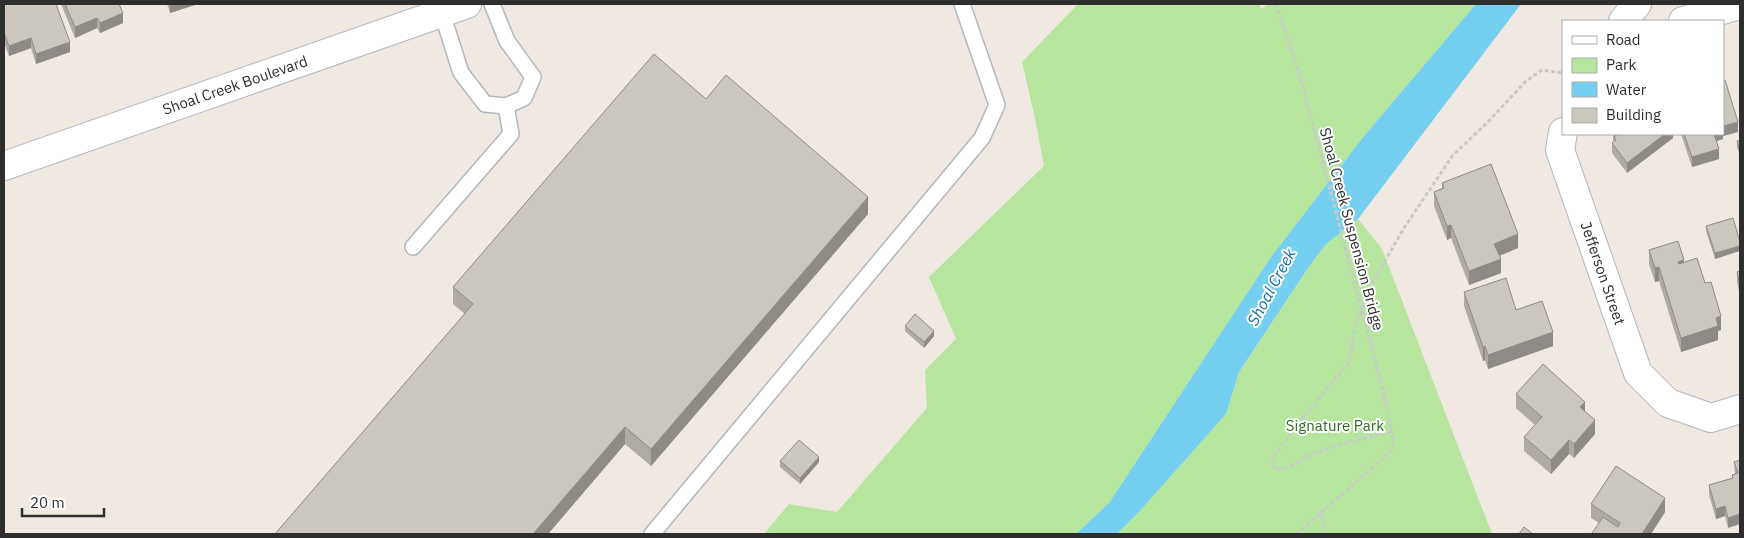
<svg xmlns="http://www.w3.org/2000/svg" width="1744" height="538" viewBox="0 0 1744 538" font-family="'IBM Plex Sans',sans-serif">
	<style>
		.green { fill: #b6e59e }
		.water { fill: #75cff0 }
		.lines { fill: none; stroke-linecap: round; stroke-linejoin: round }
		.service-casing { stroke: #b4b7c1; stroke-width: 18 }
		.minor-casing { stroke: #b4b7c1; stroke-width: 30 }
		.tertiary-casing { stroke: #b4b7c1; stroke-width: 30 }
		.path { stroke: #c9c9c9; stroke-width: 3; stroke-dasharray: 4 2.5; stroke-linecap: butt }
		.service { stroke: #fff; stroke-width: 15 }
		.minor { stroke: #fff; stroke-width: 28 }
		.tertiary { stroke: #fff; stroke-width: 28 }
		.path-bridge { stroke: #c9c9c9; stroke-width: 3; stroke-dasharray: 4 2.5; stroke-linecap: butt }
		.wall { fill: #afaba4 }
		.shaded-wall { fill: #8e8b86 }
		.building { fill: #cbc7bf; stroke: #8e8b86 }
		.labels { text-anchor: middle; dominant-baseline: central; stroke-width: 4; stroke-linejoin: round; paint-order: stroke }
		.street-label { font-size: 15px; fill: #2e2e2e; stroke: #fff }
		.park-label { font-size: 15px; fill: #2c6e1b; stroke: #fff }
		.water-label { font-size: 16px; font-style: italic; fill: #0d6fa3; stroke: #fff }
	</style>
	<rect width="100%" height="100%" fill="#efe9e1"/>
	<g class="green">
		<polygon points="1078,4 1259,4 1261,9 1268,4 1476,4 1364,136 1271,257 1109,503 1076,534 764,534 789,504 837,512 927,408 925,370 956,339 929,277 1044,166 1035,118 1022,62"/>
		<polygon points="1358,219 1382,249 1492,534 1117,534 1139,512 1226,414 1239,372 1308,268 1325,245"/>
	</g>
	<polygon class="water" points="1476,4 1521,4 1358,219 1325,245 1308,268 1239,372 1226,414 1139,512 1117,534 1076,534 1109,503 1271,257 1364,136"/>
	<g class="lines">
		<defs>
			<g id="service">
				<polyline points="442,13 460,70 462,74 485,104 506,106 524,98 533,77 507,41 492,4"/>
				<polyline points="413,247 511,134 506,106"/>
				<polyline points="652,534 982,138 997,105 962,4"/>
			</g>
			<g id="minor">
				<polyline points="1623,21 1637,4"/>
				<polyline points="1683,21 1740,5"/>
				<polyline points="1563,132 1560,150 1638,373 1668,403 1711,418 1740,409"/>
			</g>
			<polyline id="tertiary" points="4,166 467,4"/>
		</defs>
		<use href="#service" class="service-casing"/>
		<use href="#minor" class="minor-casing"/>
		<use href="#tertiary" class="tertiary-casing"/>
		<g class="path">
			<polyline points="1276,4 1299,72"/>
			<path d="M1392 431C1364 438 1337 445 1310 455 1299 460 1288 471 1275 468L1272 461 1276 453 1293 430 1350 361 1352 343 1358 317 1374 280 1404 228 1453 155 1487 123 1525 82 1542 70 1563 73"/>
			<polyline points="1321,512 1326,534"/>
			<polyline points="1297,534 1391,451 1394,441 1383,391"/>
		</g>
		<use href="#service" class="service"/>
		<use href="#minor" class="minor"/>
		<use href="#tertiary" class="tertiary"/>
		<polyline class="path-bridge" points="1299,72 1383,391"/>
	</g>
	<g class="wall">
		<polygon points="4,4 70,52 36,64 31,48 9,56 4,43"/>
		<polygon points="61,4 119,4 123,23 100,33 97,28 75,38"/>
		<polygon points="167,4 198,4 170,13"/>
		<polygon points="706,99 868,214 651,466 625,444 548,534 275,534 465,314 453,304 453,287"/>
		<polygon points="1738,132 1723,136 1723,139 1716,141 1719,159 1692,167 1681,134 1723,134"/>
		<polygon points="1613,134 1673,134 1673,138 1627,173 1612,153 1612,143 1614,142 1613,140"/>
		<polygon points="1740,140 1740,157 1737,147 1737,141"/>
		<polygon points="1442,183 1518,248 1499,256 1501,273 1469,285 1451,238 1447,240 1434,206 1434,192 1442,188"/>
		<polygon points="1733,218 1715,259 1706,231 1706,226"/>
		<polygon points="1649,250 1684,263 1705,283 1721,330 1718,331 1718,340 1681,352 1659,281 1655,282 1649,264"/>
		<polygon points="1740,271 1740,295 1737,283 1737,272"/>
		<polygon points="1464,292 1516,310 1553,346 1488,369 1485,360 1483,361 1464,306"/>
		<polygon points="905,326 934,336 924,348 905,331"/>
		<polygon points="1516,394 1585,412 1595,434 1574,458 1569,454 1551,474 1524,451 1524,437 1535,425 1516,408"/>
		<polygon points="1740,460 1728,528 1725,516 1716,519 1709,495 1709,485 1732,478 1732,475 1735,474 1734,462"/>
		<polygon points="780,461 819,462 800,484 780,467"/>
		<polygon points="1591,504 1665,512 1651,534 1592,534 1599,523 1591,518"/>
	</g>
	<g class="shaded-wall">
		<polygon points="170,4 198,4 170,13"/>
		<polygon points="123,13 123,23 100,33 100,23"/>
		<polygon points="97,18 97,28 75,38 75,27"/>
		<polygon points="31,38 31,48 9,56 9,46"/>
		<polygon points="70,42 70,52 36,64 36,54"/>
		<polygon points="1738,122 1738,132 1723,136 1723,139 1714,142 1714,134 1723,134 1723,126"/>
		<polygon points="1665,134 1673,134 1673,138 1627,173 1627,163"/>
		<polygon points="1719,149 1719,159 1692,167 1692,157"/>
		<polygon points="868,197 868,214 651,466 651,449"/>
		<polygon points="1451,225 1451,238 1447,240 1447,226"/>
		<polygon points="1518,234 1518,248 1494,258 1494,244"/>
		<polygon points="1740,246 1740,251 1715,259 1715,253"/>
		<polygon points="1501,259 1501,273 1469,285 1469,271"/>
		<polygon points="1684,260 1684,273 1678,262"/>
		<polygon points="1659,267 1659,281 1655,282 1655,268"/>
		<polygon points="1721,316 1721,330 1718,331 1718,340 1681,352 1681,338 1716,318"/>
		<polygon points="934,331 934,336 924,348 924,342"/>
		<polygon points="1553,332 1553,346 1488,369 1488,355"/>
		<polygon points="1485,346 1485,360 1483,361 1483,347"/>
		<polygon points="1585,402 1585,416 1580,407"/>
		<polygon points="1595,420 1595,434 1574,458 1574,444"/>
		<polygon points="625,427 625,444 548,534 533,534"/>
		<polygon points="1569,440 1569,454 1551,474 1551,460"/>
		<polygon points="819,457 819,462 800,484 800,478"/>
		<polygon points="1665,498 1665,512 1651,534 1642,534"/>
		<polygon points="1725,506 1725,516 1716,519 1716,509"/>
		<polygon points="1740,514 1740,524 1728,528 1728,518"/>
	</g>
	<g class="building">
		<polygon points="4,4 56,4 70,42 36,54 31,38 9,46 4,33"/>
		<polygon points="65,4 119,4 123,13 100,23 97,18 75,27"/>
		<polygon points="654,54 706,99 726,75 868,197 651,449 625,427 533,534 275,534 473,304 453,287"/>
		<polygon points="1725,80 1738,122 1723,126 1723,81"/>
		<polygon points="1616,134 1665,134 1627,163 1612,143 1616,140 1614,137 1617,135"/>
		<polygon points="1684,134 1714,134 1719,149 1692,157"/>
		<polygon points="1740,140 1740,152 1737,141"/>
		<polygon points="1491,164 1518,234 1494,244 1501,259 1469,271 1451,225 1447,226 1434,192 1444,188 1442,183"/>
		<polygon points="1733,218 1740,242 1740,246 1715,253 1706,226"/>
		<polygon points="1678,241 1684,260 1678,262 1679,264 1697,258 1705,283 1711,282 1721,316 1716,318 1718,326 1681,338 1659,267 1655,268 1649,250"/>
		<polygon points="1740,271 1740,285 1737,272"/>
		<polygon points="1506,278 1516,310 1542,301 1553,332 1488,355 1485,346 1483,347 1464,292"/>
		<polygon points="915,314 934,331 924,342 905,326"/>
		<polygon points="1543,364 1585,402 1580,407 1595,420 1574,444 1569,440 1551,460 1524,437 1542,417 1516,394"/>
		<polygon points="799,440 819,457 800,478 780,461"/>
		<polygon points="1740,460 1740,514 1728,518 1725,506 1716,509 1709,485 1733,478 1732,475 1738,473 1734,462"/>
		<polygon points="1616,466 1665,498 1642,534 1594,534 1592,533 1603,517 1618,527 1620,523 1591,504"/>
		<polygon points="1524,527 1533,534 1519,534"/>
	</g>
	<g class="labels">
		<g class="street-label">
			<text transform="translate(235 85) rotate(-19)">Shoal Creek Boulevard</text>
			<text transform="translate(1352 229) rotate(75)">Shoal Creek Suspension Bridge</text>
			<text transform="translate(1603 273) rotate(71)">Jefferson Street</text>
		</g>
		<g class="park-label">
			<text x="1335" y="425">Signature Park</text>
		</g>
		<g class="water-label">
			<text transform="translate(1271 287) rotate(-62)">Shoal Creek</text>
		</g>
	</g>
	<rect width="1744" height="538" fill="none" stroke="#2e2e2e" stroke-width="10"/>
	<rect x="1562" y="20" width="162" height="115" fill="#ffffff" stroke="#ababab"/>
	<rect x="1572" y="36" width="25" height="8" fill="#ffffff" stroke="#ababab"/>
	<text x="1606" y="45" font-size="15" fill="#2e2e2e">Road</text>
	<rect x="1572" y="58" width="25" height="15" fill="#b6e59e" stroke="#ababab"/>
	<text x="1606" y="70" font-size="15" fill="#2e2e2e">Park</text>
	<rect x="1572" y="82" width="25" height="15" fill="#75cff0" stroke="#ababab"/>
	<text x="1606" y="95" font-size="15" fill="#2e2e2e">Water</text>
	<rect x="1572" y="108" width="25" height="15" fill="#cbc7bf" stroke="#ababab"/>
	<text x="1606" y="120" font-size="15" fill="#2e2e2e">Building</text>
	<path d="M22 508v8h82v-8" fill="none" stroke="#2e2e2e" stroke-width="2.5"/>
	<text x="30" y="508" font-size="15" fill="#2e2e2e" stroke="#ffffff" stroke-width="4" paint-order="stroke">20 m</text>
</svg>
